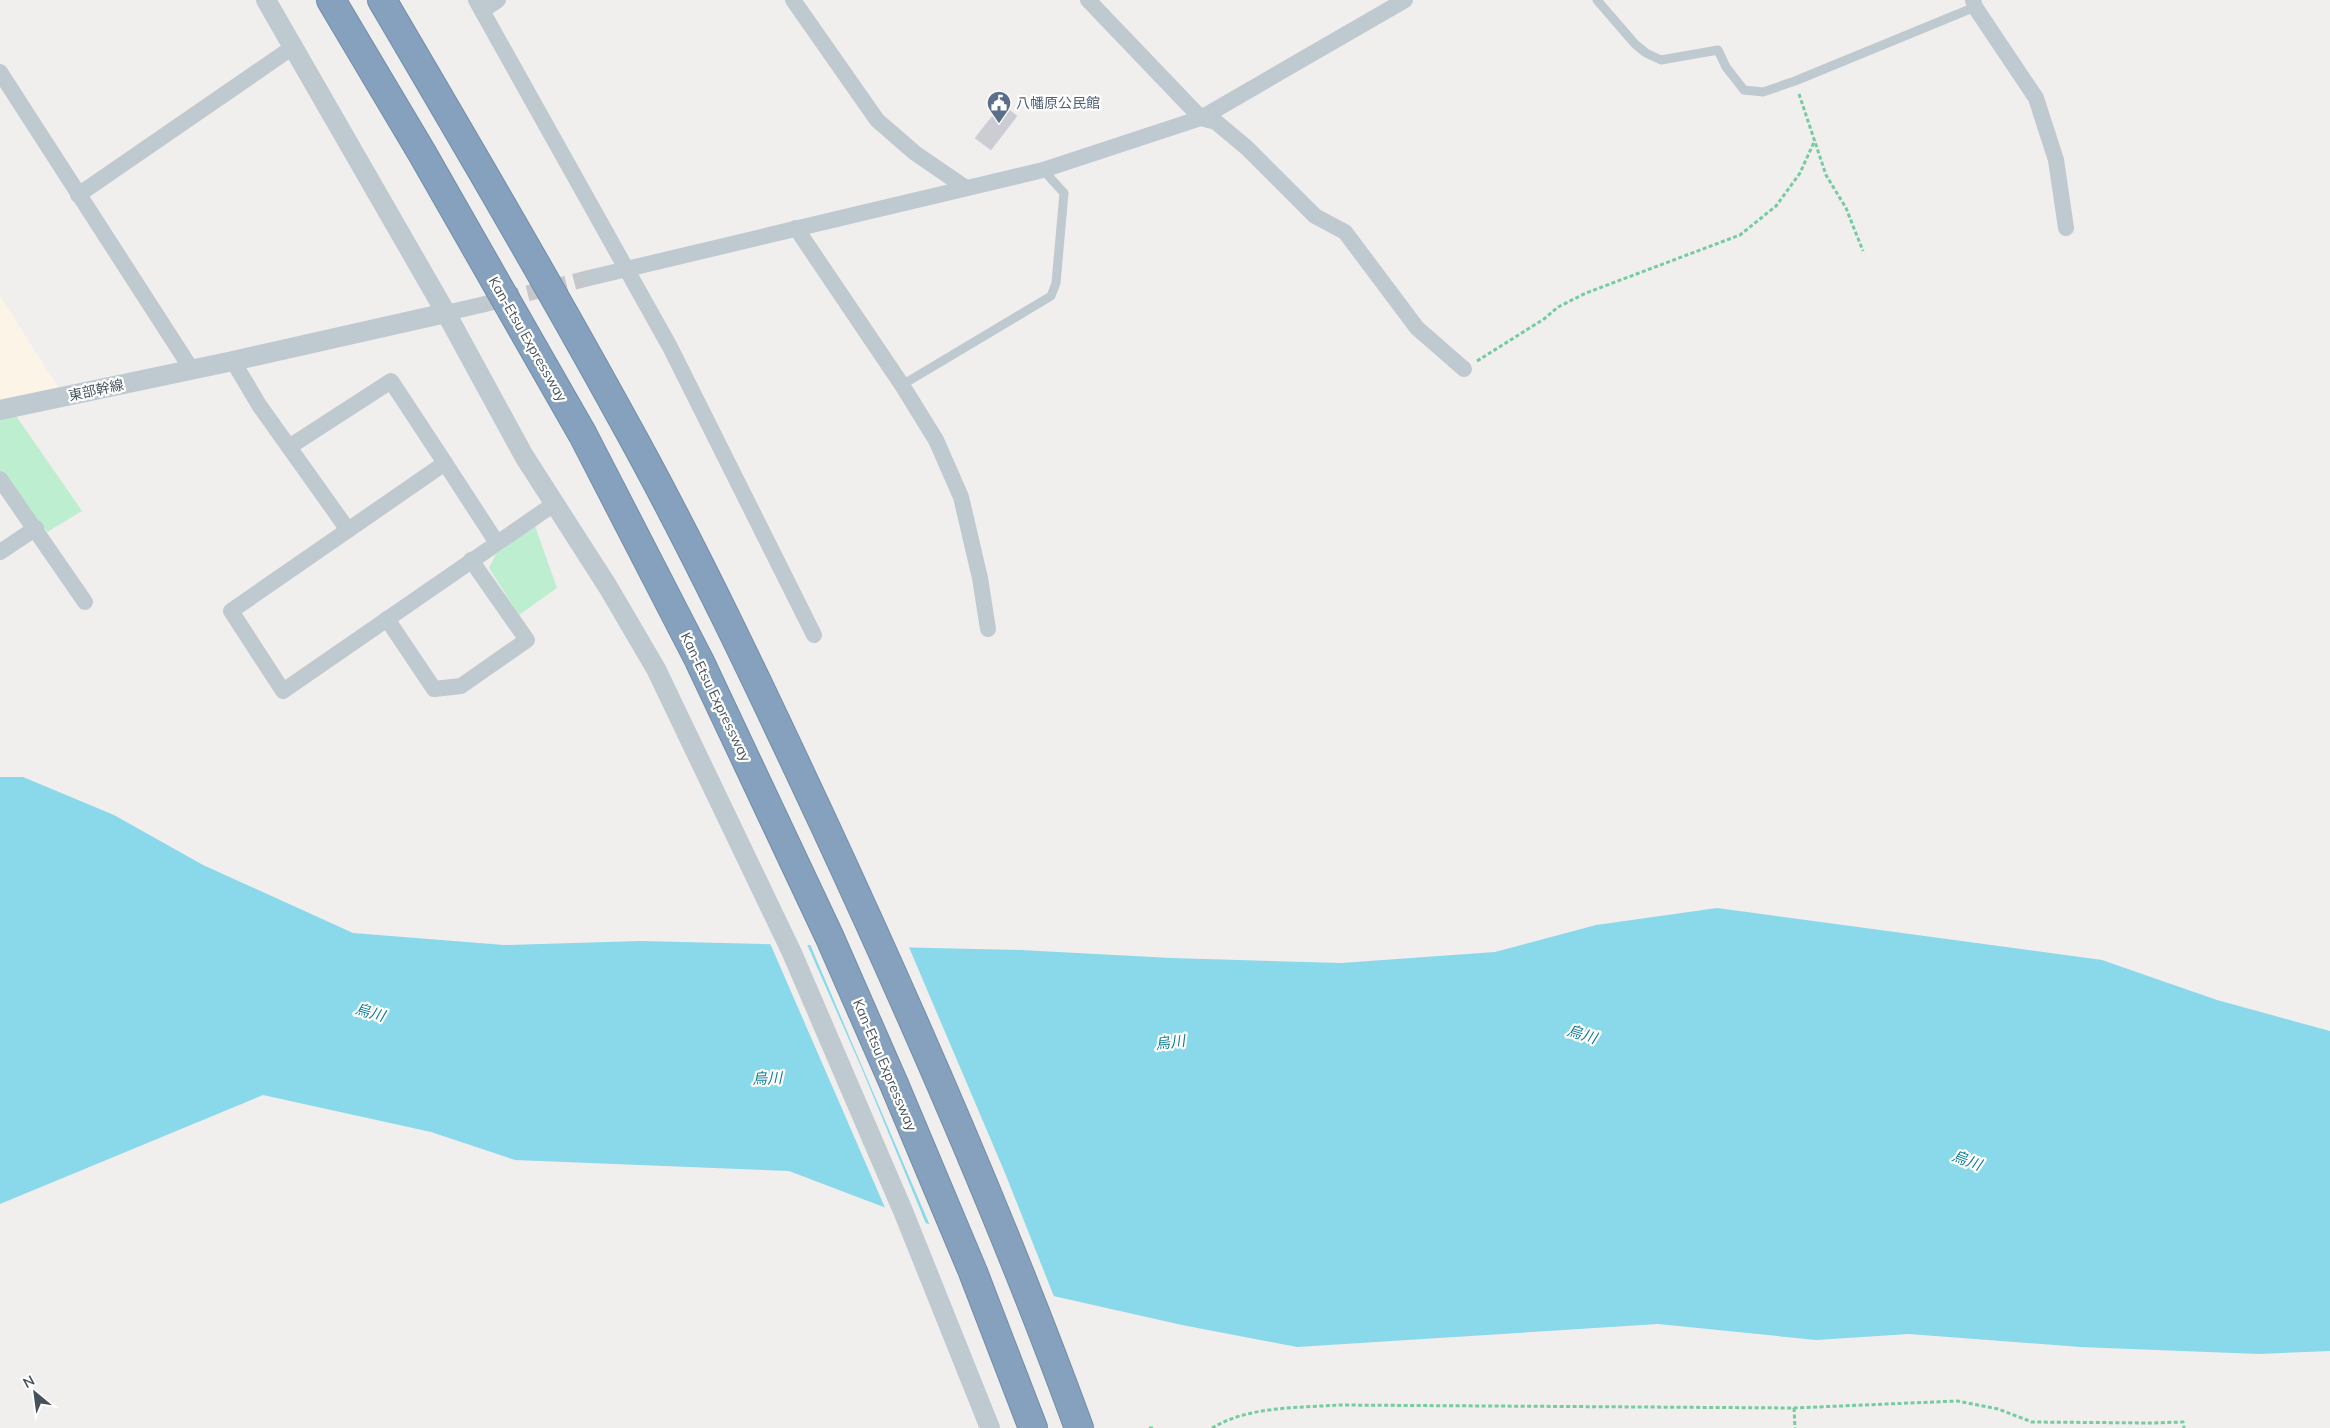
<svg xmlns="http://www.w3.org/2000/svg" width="2330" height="1428" viewBox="0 0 2330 1428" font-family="Mulish,'Noto Sans JP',sans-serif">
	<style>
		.commercial { fill: #fcf5e7 }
		.green { fill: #bceecf }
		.water { fill: #89d9eb }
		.pier { fill: #f1eeee }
		.building { fill: #cbcdd3; stroke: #d2d4da }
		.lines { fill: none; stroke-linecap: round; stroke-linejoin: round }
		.minor-tunnel { stroke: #c6c7c9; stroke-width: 16; stroke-dasharray: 16 8; stroke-linecap: butt }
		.motorway-casing { stroke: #718da8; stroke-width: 30 }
		.path { stroke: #74cc9f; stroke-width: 3; stroke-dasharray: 4 2.5; stroke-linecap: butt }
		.service { stroke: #bec9d0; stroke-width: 9 }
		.minor { stroke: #bec9d0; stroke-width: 16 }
		.tertiary { stroke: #bec9d0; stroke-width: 20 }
		.motorway { stroke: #86a1bd; stroke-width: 28 }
		.labels { text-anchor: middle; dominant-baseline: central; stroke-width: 4.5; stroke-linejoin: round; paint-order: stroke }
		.service-label { font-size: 14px; fill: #4e5e75; stroke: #fff; text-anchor: start }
		.street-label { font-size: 14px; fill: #46525b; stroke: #fff }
		.water-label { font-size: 15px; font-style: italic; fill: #0d7e98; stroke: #fff }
	</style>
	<rect width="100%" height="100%" fill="#f1eeee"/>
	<polygon class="commercial" points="0,296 58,387 0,399"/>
	<g class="green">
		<polygon points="14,413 82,511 47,532 0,470 0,416"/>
		<polygon points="535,526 557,588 519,615 489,568 496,554"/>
	</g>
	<polygon class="water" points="0,777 23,777 114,815 203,865 353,933 504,945 640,941 1021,950 1171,958 1341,963 1495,952 1596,925 1717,908 2102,960 2217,1000 2330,1031 2330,1351 2259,1354 2080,1347 1909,1334 1816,1340 1658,1324 1297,1347 1182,1325 1040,1293 931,1225 789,1171 515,1160 431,1132 263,1095 0,1204"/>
	<g class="pier">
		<polygon points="769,941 806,942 862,1069 927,1226 886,1210"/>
		<polygon points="809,942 908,945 1005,1173 1055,1299 1038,1295 931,1228"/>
	</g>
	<polygon class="building" points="1002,104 1017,116 991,150 975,138"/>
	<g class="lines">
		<polyline class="minor-tunnel" points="481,305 589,278"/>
		<defs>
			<g id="motorway">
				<polyline points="331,0 422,153 583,435 699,660 830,938 894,1084 973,1272 1033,1428"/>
				<path d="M382 0C463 138 544 276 621 416 695 549 760 687 824 824 916 1022 1004 1223 1079 1428"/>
			</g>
		</defs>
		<use href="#motorway" class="motorway-casing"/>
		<g class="path">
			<polyline points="1799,94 1826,175 1846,208 1863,251"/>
			<polyline points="1477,361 1544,319 1558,307 1586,293 1740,235 1776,206 1800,173 1815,140"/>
			<polyline points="1794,1408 1795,1428"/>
			<polyline points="1149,1428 1153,1428"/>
			<path d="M1212 1428C1249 1406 1297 1408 1338 1405L1794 1408 1957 1401 1998 1409 2032 1422 2151 1423 2183 1422 2184 1428"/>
		</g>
		<g class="service">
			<polyline points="1597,0 1635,44 1646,53 1661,60 1718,50 1726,67 1744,90 1763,92 1795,81 1975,7"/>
			<polyline points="902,385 1051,296 1056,283 1064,193 1043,170"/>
		</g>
		<g class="minor">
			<polyline points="476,0 670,347 814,635"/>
			<polyline points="793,0 877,120 915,153 966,188"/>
			<polyline points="1088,0 1201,118 1216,122 1247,148 1315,216 1345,232 1417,328 1464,369"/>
			<polyline points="1973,0 1975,7 2036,98 2056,160 2066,228"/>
			<polyline points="483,10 498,0"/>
			<polyline points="0,72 192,370"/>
			<polyline points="78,195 293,47"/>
			<polyline points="796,228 902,385 936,440 961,497 980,578 988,629"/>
			<polyline points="589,278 1043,170 1201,118 1405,0"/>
			<polyline points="446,313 481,305"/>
			<polyline points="233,361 259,405 348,530"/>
			<polyline points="289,447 391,381 445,463"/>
			<polyline points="0,479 85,602"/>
			<polyline points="497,543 445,463 231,611 283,691 554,504"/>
			<polyline points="0,552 36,528"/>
			<polyline points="387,619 434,689 461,686 527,640 471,560"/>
		</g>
		<g class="tertiary">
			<polyline points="266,0 446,313 524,456 608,587 656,669 792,953 903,1211 990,1428"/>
			<polyline points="0,410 233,361 446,313"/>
		</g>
		<use href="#motorway" class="motorway"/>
	</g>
	<defs>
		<symbol id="civic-pin" viewBox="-11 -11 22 30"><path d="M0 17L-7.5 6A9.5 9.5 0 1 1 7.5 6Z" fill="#5c6f8a" stroke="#fff"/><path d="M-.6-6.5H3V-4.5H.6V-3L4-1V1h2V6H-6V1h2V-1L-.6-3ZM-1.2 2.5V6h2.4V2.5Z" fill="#fff"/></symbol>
	</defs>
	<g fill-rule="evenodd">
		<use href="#civic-pin" x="985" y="89" width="28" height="38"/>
	</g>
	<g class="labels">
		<g class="service-label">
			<text x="1016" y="103">八幡原公民館</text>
		</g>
		<g class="street-label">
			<text transform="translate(528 339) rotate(60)">Kan-Etsu Expressway</text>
			<text transform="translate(96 390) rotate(-12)">東部幹線</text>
			<text transform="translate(716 697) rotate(64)">Kan-Etsu Expressway</text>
			<text transform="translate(885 1065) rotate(67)">Kan-Etsu Expressway</text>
		</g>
		<g class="water-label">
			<text transform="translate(370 1012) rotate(16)">烏川</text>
			<text transform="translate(1582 1034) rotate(17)">烏川</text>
			<text transform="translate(1170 1042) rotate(-7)">烏川</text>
			<text transform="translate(767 1078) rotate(-2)">烏川</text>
			<text transform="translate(1967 1160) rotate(20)">烏川</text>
		</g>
	</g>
	<g transform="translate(35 1393) rotate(331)" stroke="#ffffff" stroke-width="4" paint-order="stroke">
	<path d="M0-4L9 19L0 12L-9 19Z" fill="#46525b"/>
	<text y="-8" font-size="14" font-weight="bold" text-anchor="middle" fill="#46525b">N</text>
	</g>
</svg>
